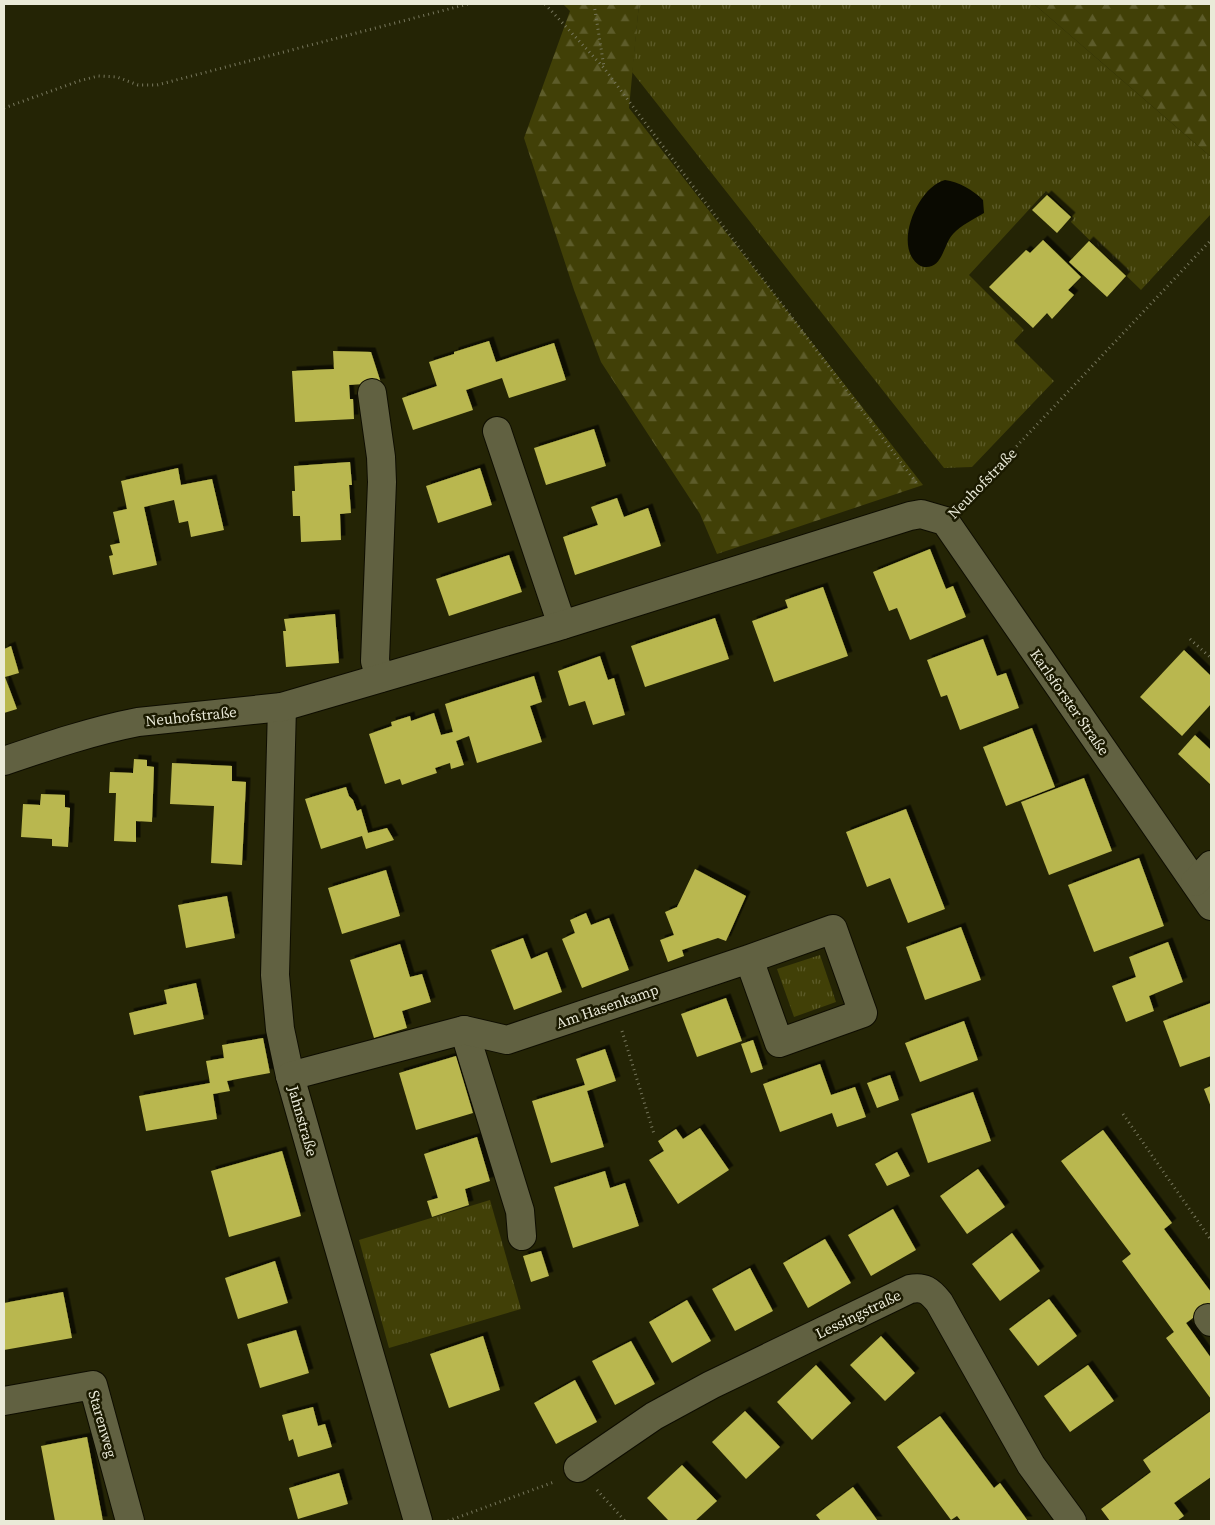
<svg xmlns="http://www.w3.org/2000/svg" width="1215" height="1525" viewBox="0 0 1215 1525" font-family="'Source Serif 4',serif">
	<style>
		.grass { fill: url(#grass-tufts) }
		.forest { fill: url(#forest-firs) }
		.water { fill: #0a0a01 }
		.building { fill: #b9b750; filter: url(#shadow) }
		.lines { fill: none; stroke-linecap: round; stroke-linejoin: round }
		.minor-casing { stroke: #0e0d00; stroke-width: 30 }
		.path { stroke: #77775d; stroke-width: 3; stroke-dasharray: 1 4; stroke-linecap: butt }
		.minor { stroke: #616141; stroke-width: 28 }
		.labels { text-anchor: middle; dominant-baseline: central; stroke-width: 5; stroke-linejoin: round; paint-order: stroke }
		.street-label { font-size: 15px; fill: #eaead8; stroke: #1b1a00 }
	</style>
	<defs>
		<pattern id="grass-tufts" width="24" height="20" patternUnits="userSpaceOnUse" patternTransform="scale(1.25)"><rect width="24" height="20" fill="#414007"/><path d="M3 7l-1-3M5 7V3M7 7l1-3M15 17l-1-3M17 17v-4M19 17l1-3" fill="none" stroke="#5d5c2a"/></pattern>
		<pattern id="forest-firs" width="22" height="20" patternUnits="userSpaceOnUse" patternTransform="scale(1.25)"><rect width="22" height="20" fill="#414007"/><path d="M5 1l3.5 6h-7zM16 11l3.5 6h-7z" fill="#5d5c2a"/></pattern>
		<filter id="shadow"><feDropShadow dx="4.5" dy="-4.5" stdDeviation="0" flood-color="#0009"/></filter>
	</defs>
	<rect width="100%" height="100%" fill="#242405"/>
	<g class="grass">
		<polygon points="639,4 1034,4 1211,157 1211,214 1141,290 1071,222 1074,218 1046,191 969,275 1024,330 1014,341 1054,381 972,467 944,468 632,72"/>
		<polygon points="820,955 836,1002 794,1017 777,969"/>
		<polygon points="490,1200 521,1309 389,1348 359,1240"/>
	</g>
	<g class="forest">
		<polygon points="563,4 639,4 629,108 923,485 717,554 700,514 601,362 574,290 524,138 570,11"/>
		<polygon points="1034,4 1211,4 1211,157"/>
	</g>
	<path class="water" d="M945 180C959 182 973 190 983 200L984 213C974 219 961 225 953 234 943 245 943 268 925 267 920 267 916 263 913 259 897 237 920 186 945 180Z"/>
	<g class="building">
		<polygon points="1047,195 1071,217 1057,233 1032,210"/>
		<polygon points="1043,240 1081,277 1068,290 1074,295 1052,319 1047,313 1033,328 989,287 1026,250 1030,253"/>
		<polygon points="1089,241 1126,276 1107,297 1069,262"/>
		<polygon points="489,341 496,362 554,343 566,380 509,398 502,378 466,390 473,410 413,430 402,398 437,386 429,362 454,354 454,352"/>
		<polygon points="333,351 371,352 381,383 349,385 350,399 353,399 354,419 295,422 292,371 334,369"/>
		<polygon points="594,429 606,466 546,485 534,448"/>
		<polygon points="350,462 352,485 349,485 351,513 340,514 341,540 301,542 300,516 293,516 292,491 295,491 294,466"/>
		<polygon points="178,468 181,485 212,479 224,530 191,537 188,521 179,523 174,500 144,507 157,565 113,575 109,556 113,555 110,545 120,543 113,512 127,509 121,481"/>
		<polygon points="480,468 492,505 438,523 426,486"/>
		<polygon points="617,498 624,517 648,508 661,546 575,575 563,537 598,525 591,507"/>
		<polygon points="930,549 946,589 953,586 966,617 910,640 897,608 889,611 873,572"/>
		<polygon points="509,555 522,592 449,616 436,579"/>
		<polygon points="823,587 848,656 774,682 752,621 788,608 785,600"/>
		<polygon points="335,614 339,663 286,667 283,631 286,631 284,619"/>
		<polygon points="715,618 729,659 645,687 631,646"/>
		<polygon points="983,639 997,676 1006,673 1019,708 960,730 947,695 941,697 927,660"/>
		<polygon points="11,646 19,673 5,677 17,709 4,713 4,649"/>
		<polygon points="1184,650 1211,676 1211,704 1182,736 1140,697"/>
		<polygon points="600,656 608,680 614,678 625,715 593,725 585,701 569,706 558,671"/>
		<polygon points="534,676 542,702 530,706 542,742 477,763 469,736 456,741 464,765 451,769 450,763 435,768 437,773 419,779 402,785 400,779 385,784 369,734 392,726 391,722 410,716 411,721 434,713 441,735 453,732 445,704"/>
		<polygon points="1032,728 1055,787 1006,806 983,747"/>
		<polygon points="1195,735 1211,750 1211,785 1178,754"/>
		<polygon points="134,759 147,760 147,766 154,767 152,822 136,821 136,842 114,841 116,793 109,793 110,772 133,773"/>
		<polygon points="172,763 232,766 232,781 246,782 242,865 211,863 214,806 170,804"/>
		<polygon points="1084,778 1112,851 1049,875 1021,802"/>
		<polygon points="346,787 349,796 353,800 357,811 361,809 368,833 387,828 394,840 366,849 362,836 321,849 305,799"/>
		<polygon points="41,794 65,795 65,807 70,808 68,847 52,846 52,839 21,837 23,804 40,805"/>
		<polygon points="906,809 945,909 908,923 890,878 867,887 846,832"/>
		<polygon points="1139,858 1164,926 1094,952 1068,885"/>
		<polygon points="695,869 746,896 726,941 718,938 682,950 684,956 668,962 660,940 674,935 665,912 677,907"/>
		<polygon points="386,870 400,916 342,934 328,888"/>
		<polygon points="227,896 235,938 186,948 178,905"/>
		<polygon points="586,913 591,925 609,918 629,970 582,988 562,939 575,933 570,920"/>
		<polygon points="961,927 981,980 925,1000 906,947"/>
		<polygon points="523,938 531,959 547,952 562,992 514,1010 491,950"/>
		<polygon points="1168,942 1183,982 1149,996 1154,1011 1126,1022 1112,986 1136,977 1129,957"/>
		<polygon points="400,944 410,977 422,974 431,1002 402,1011 407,1028 374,1038 350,960"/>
		<polygon points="196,983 204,1019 134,1035 129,1013 167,1004 164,990"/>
		<polygon points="726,998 742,1041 697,1057 681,1014"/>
		<polygon points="1211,1003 1211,1056 1180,1067 1163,1021"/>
		<polygon points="964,1021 978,1060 920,1082 905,1043"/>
		<polygon points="263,1038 270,1073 227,1081 230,1091 213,1094 217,1119 146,1131 139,1096 210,1083 206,1061 224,1058 222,1045"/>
		<polygon points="753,1040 763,1069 751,1073 741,1044"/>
		<polygon points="605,1049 616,1081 587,1091 604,1147 551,1163 532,1101 585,1085 576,1059"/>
		<polygon points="456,1056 473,1113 416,1130 399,1073"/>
		<polygon points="820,1064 831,1095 855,1087 866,1117 837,1127 832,1113 780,1132 763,1084"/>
		<polygon points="890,1075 899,1100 877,1108 867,1083"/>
		<polygon points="1211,1086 1211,1107 1204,1089"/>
		<polygon points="973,1092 991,1141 928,1163 911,1114"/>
		<polygon points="700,1128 729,1170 678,1204 649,1160 664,1151 658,1141 676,1129 683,1139"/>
		<polygon points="1103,1130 1172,1223 1164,1229 1211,1292 1211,1305 1186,1323 1211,1358 1211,1399 1166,1338 1174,1332 1122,1261 1131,1254 1061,1161"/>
		<polygon points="477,1137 490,1181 465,1189 469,1205 432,1217 427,1201 438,1198 424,1154"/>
		<polygon points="282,1151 301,1216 229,1237 211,1171"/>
		<polygon points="897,1152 910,1176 887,1186 875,1164"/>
		<polygon points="978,1169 1005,1207 967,1234 940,1196"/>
		<polygon points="605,1171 610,1188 625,1183 639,1226 573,1248 554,1187"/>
		<polygon points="893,1209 916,1250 871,1276 848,1235"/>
		<polygon points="1012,1233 1040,1271 1000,1301 972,1264"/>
		<polygon points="825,1239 851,1283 808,1308 783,1263"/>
		<polygon points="541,1251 549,1276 531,1282 523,1256"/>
		<polygon points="275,1261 288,1303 238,1319 225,1278"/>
		<polygon points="750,1268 773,1311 735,1331 712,1289"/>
		<polygon points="63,1292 72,1338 4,1350 4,1303"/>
		<polygon points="1049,1299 1077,1336 1038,1366 1009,1329"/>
		<polygon points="687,1300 711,1341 672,1363 649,1322"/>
		<polygon points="296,1330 309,1373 260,1388 247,1344"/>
		<polygon points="483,1336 500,1390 449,1408 430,1354"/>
		<polygon points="881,1336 915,1373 885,1401 850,1365"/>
		<polygon points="631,1341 655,1384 615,1405 592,1361"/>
		<polygon points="816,1365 851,1403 812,1440 777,1402"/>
		<polygon points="1088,1365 1114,1401 1070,1432 1044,1396"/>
		<polygon points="575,1380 597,1422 556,1444 534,1403"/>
		<polygon points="313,1407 318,1426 325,1424 332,1447 298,1457 293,1439 289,1441 282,1415"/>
		<polygon points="745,1411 780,1447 746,1479 712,1442"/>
		<polygon points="1211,1411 1211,1477 1174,1503 1184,1516 1177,1521 1110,1521 1101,1509 1151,1472 1143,1460"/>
		<polygon points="940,1416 994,1488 1000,1483 1028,1521 961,1521 957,1516 951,1520 897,1447"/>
		<polygon points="87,1437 103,1521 55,1521 41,1446"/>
		<polygon points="682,1465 717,1501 695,1521 669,1521 647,1498"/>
		<polygon points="339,1473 348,1504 298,1519 289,1488"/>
		<polygon points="853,1487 878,1521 821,1521 816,1515"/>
	</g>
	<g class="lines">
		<defs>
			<g id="minor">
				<polyline points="372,393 381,457 382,482 375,661 380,678"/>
				<polyline points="497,431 562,625"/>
				<polyline points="282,707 275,975 280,1029 290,1076 325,1200 418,1521"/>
				<path d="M4 761C48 746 92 731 138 722L282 707 556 627 910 516 921 514 945 521 1211 906"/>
				<polyline points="1195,882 1211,865"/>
				<polyline points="464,1030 520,1211 522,1236"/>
				<polyline points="290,1076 464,1030 507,1040 749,959 833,929 863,1013 779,1043 749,959"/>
				<polyline points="1208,1318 1211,1322"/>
				<polyline points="4,1401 93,1385 130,1521"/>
				<path d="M578 1468 654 1416 711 1385 910 1289C924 1286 930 1291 939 1302L1031 1465 1072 1521"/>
			</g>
		</defs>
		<use href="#minor" class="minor-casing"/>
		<g class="path">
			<polyline points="545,4 604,68 918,485"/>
			<polyline points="594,4 604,67"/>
			<polyline points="4,108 79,81 98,76 117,77 138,85 157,85 468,4"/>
			<polyline points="965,501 1211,240"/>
			<polyline points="1190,639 1211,658"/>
			<polyline points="622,1031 654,1134"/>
			<polyline points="1123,1114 1211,1240"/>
			<polyline points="597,1490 625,1521"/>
			<polyline points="448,1521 554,1482"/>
		</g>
		<use href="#minor" class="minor"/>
	</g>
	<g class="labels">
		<g class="street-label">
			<text transform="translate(982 483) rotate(-46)">Neuhofstraße</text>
			<text transform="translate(1070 702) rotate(55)">Karlsforster Straße</text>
			<text transform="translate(191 716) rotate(-6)">Neuhofstraße</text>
			<text transform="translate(607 1006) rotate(-19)">Am Hasenkamp</text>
			<text transform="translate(303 1121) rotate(74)">Jahnstraße</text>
			<text transform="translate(858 1314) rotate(-26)">Lessingstraße</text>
			<text transform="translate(103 1424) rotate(74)">Starenweg</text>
		</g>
	</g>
	<rect width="1215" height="1525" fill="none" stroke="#eaead8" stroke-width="10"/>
</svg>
